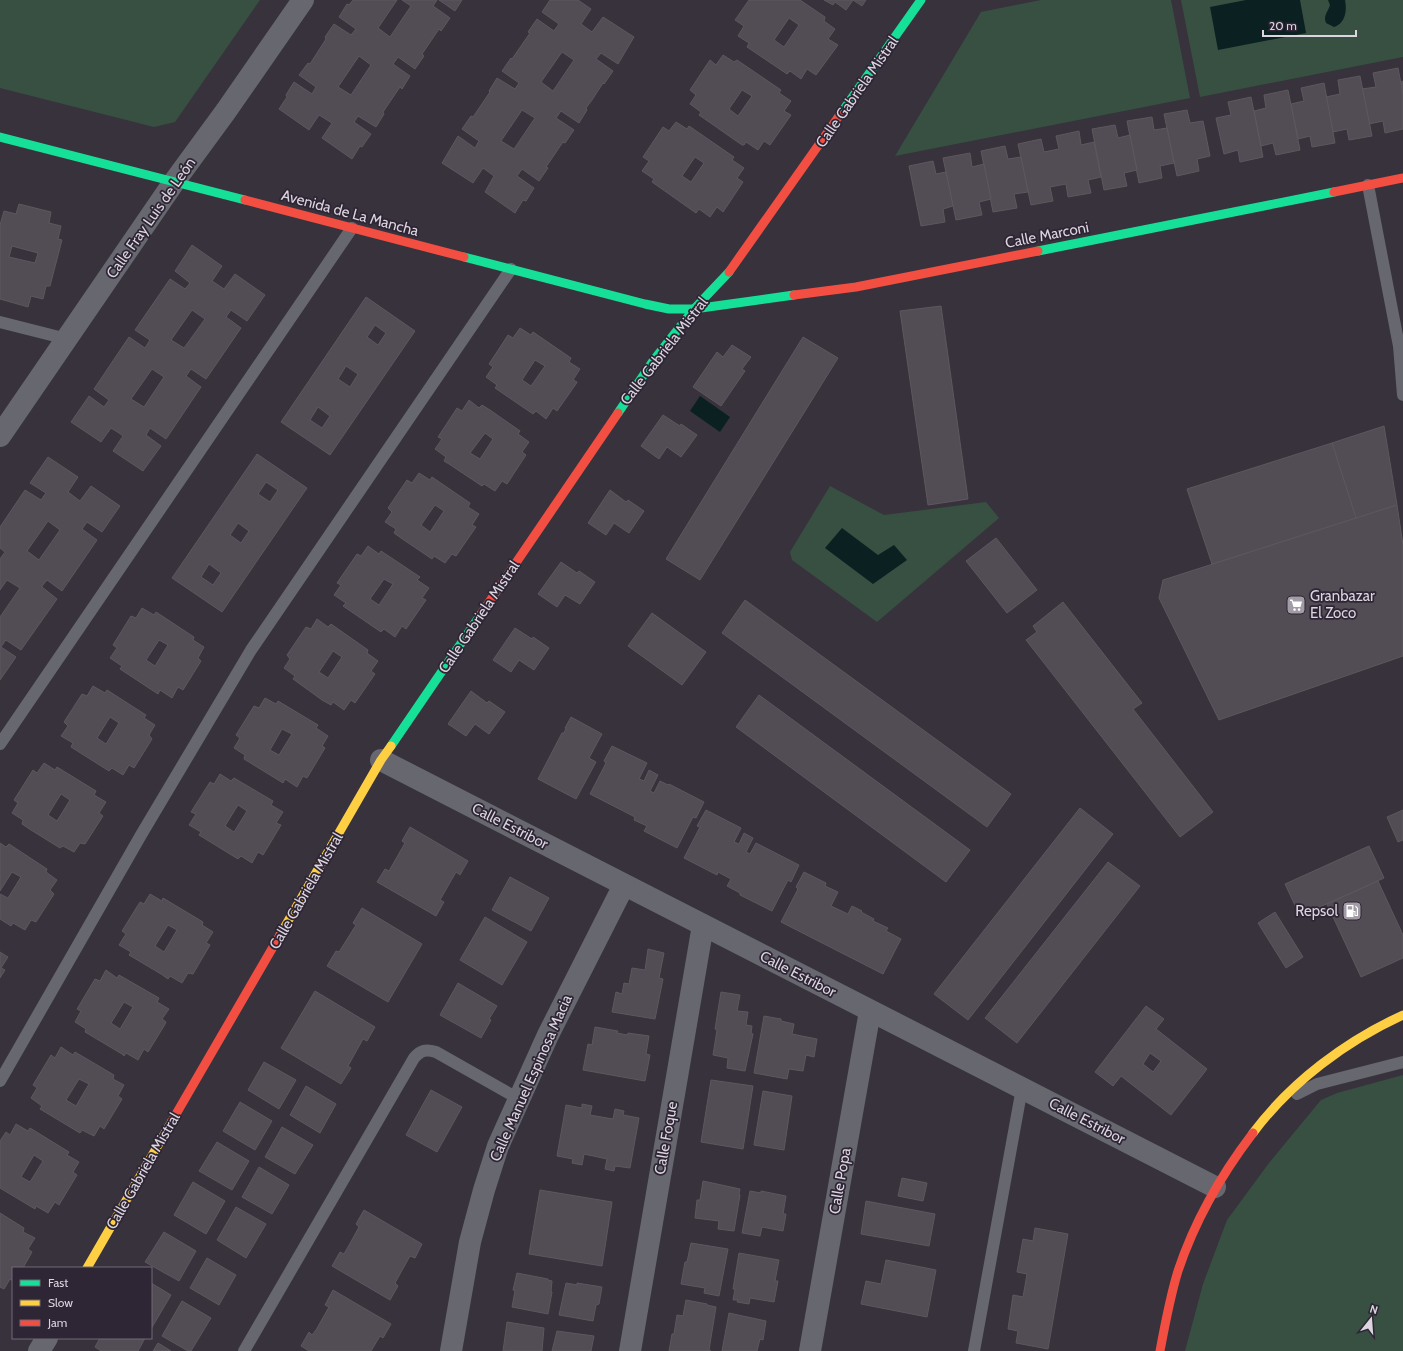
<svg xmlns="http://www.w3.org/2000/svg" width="1403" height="1351" viewBox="0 0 1403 1351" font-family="Cabin,sans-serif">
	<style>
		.green { fill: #375041 }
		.water { fill: #0a2021 }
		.building { fill: #524c54; stroke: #5d575e; fill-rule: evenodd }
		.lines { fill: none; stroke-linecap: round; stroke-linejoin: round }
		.lane { stroke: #67676f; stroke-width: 12 }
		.street { stroke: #67676f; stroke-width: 22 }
		.fast { stroke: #16e098; stroke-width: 9 }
		.slow { stroke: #ffcf43; stroke-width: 9 }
		.jam { stroke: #f24e42; stroke-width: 9 }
		.labels { text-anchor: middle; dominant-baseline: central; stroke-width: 3.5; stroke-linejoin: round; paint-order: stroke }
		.street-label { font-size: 15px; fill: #dbd5df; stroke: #2e2535 }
		.poi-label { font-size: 15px; fill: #dbd5df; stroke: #2e2535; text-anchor: start }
	</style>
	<rect width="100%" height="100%" fill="#37323c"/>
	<g class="green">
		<polygon points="0,0 260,0 175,122 154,127 0,88"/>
		<polygon points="1041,0 1171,0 1190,98 895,156 981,12"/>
		<polygon points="1181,0 1403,0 1403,57 1200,97"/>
		<polygon points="830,486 884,515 986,502 999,518 877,622 792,560 790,552"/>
		<polygon points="1403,1075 1403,1351 1185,1351 1203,1284 1227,1220 1269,1163 1321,1100 1337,1093"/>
	</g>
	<g class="water">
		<polygon points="1246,0 1300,0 1306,33 1218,50 1210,7"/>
		<path d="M1328 0H1345C1347 10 1346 23 1334 27L1326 23C1323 15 1328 12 1330 5Z"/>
		<polygon points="700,396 730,417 720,432 690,411"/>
		<polygon points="842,528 878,555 894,545 907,560 873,584 825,548"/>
	</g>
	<g class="building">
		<path d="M353 0H397L378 28 390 37 411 6 402 0H437L433 6 450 18 441 31 439 29 422 54 424 56 415 69 398 57 393 64 410 76 402 89 400 87 383 112 384 114 376 127 358 116 354 122 371 134 362 147 360 146 352 159 322 138 332 123 319 115 309 130 279 109 287 97 286 95 294 82 312 94 316 87 299 75 308 63 310 64 326 39 325 37 334 24 351 35 356 29 339 17 347 4 349 5ZM359 56 371 65 351 95 338 87Z"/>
		<polygon points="439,0 462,0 455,11"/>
		<path d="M550 0H578L591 9 581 24 592 32 603 17 634 37 618 64 601 53 596 59 613 71 604 84 603 83 592 100 586 108 587 110 579 123 561 111 556 118 574 130 565 143 563 142 546 167 548 168 539 181 522 169 517 176 534 188 526 201 523 200 515 213 485 192 494 176 483 168 473 183 442 163 458 136 475 148 479 141 462 129 471 116 473 117 490 92 489 91 497 78 515 89 519 83 502 71 511 58 512 59 530 33 528 32 537 19 554 31 556 28 559 24 542 12ZM562 52 574 60 553 91 541 82ZM522 110 535 118 514 149 501 141Z"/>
		<path d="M749 0H800L825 17 824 21 835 29 828 39 838 45 816 75 807 69 801 79 790 71 787 74 747 47 749 43 738 36 744 26 735 20ZM789 18 799 25 784 47 774 40Z"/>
		<polygon points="824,0 853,0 846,10 835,2 833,5"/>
		<polygon points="853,0 866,0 862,6"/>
		<path d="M723 55 734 62 737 60 781 90 779 93 791 101 784 111 791 115 770 145 764 141 758 150 746 142 744 145H742L699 115 701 112 690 104 696 95 690 90 710 60 716 65ZM742 90 752 96 738 116 729 109Z"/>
		<polygon points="1398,68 1403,94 1403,129 1385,133 1383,121 1369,124 1362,89 1376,87 1373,73"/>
		<polygon points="1360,76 1372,136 1349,140 1347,129 1333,132 1326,97 1340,94 1338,80"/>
		<polygon points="1403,81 1403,94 1401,82"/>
		<polygon points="1324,83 1335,143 1312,147 1310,136 1298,139 1291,104 1304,101 1301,88"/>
		<polygon points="1288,90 1300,150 1276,155 1273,143 1261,146 1254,111 1266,108 1264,95"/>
		<polygon points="1251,97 1263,157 1240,162 1238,150 1224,154 1216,118 1231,115 1228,102"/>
		<polygon points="1187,110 1190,123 1203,121 1210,156 1197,159 1199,171 1177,176 1164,114"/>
		<polygon points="1152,117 1154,130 1167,128 1174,163 1160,166 1162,178 1139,183 1127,121"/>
		<path d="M676 122 687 129 689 126 734 157 732 160 744 168 737 178 743 182 723 212 717 207 710 217 699 209 696 213 652 182 654 179 642 171 649 161 643 157 663 127 669 131ZM695 157 704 163 691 182 682 176Z"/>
		<polygon points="1115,125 1118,138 1130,135 1137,170 1124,173 1127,186 1104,190 1092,129"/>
		<polygon points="1079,131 1081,145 1094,142 1101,177 1088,180 1091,193 1068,197 1066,184 1050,187 1053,201 1031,205 1018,144 1041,139 1044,152 1059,149 1056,136"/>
		<polygon points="1005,146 1008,159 1021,157 1028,192 1014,194 1017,208 993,212 981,151"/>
		<polygon points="970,153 972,167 984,164 991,199 979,202 982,215 956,220 943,158"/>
		<polygon points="933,161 936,174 946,172 953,206 943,209 945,222 921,226 909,166"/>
		<path d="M19 204 51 212 49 223 61 226 58 239 62 240 50 286H46L43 299 31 296 28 307 0 299V225L4 211 16 214ZM12 246 38 253 35 263 9 257Z"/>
		<path d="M192 245 222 266 212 281 224 289 235 274 265 295 247 321 231 310 226 317 241 328 206 379 191 369 186 376 201 387 166 439 150 428 146 435 161 446 143 471 113 451 123 436 119 433 111 428 101 442 71 422 89 396 104 407 109 400 94 389 129 337 145 348 150 340 135 330 170 279 185 289 190 283 175 271ZM192 310 205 319 184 348 171 340ZM152 369 164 377 144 407 131 399Z"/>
		<path d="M366 297 415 331 330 455 281 422ZM375 325 386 333 378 345 367 337ZM346 366 358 374 350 387 338 379ZM318 407 330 416 322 428 310 420Z"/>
		<polygon points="941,306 968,499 928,505 900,311"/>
		<path d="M520 328 531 335 533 332 571 358 569 362 580 369 573 380 577 382 576 384 557 411 553 408 546 419 536 411 533 414 495 388 497 385 486 377 493 367 489 364 508 335 513 338ZM535 360 545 366 531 386 522 380Z"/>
		<polygon points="803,337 838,358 700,580 666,559"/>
		<polygon points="732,345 751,357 742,369 745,371 721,406 693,387 717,352 723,357"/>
		<path d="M469 400 479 408 482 405 490 410 520 431 518 434 529 442 522 452 526 455 507 484 502 481 495 491 484 484 482 486 449 464 444 461 446 457 435 449 442 439 438 437 457 408 462 411ZM485 433 493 439 480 459 470 453Z"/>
		<polygon points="663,415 680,426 681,424 697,435 681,457 667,447 659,459 641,446"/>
		<polygon points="1384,426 1397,505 1356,518 1332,443"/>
		<polygon points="1332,443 1356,518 1212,564 1187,489"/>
		<path d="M257 454 307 488 222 612 172 578ZM266 482 278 490 270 502 258 494ZM238 523 249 531 241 543 230 535ZM209 564 221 573 213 585 201 577Z"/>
		<path d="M48 457 78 477 68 492 80 501 91 486 120 506 102 532 87 522 82 529 97 540 62 591 47 580 42 586V587L57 599 21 650 6 640 5 641 1 647 16 657 0 680V617L20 588 7 580 0 590V559L5 552 0 548V527L25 490 41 500 46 493 30 483ZM48 521 60 530 39 560 27 551Z"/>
		<path d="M419 473 430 480 432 477 470 503 468 507 479 514 472 525 476 527 456 556 452 554 445 563 434 556 432 559 401 538 394 533 396 529 385 522 392 512 388 508 407 480 412 483ZM435 505 444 511 430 532 421 525Z"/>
		<polygon points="610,490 626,502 628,500 644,511 629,533 614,523 606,535 588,523"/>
		<polygon points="1397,505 1403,545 1403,656 1219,720 1159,598 1163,580"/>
		<polygon points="996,538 1037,590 1007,613 966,561"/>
		<path d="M368 546 379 554 381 551 420 577 417 580 429 588 422 598 426 600 406 629 402 626 395 637 384 629 381 632 343 606 346 603 334 595 341 585 337 583 357 554 361 556ZM384 579 393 584 379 605 370 599Z"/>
		<polygon points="561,562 577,573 579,571 595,582 580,604 565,595 557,607 538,594"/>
		<polygon points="745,600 1011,794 987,827 722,633"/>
		<polygon points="1063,602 1142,703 1133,709 1213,812 1180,837 1026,640 1037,632 1033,626"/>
		<path d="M142 608 154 615 156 612 194 637 193 640 204 647 198 658 201 661 183 690 178 687 172 698 160 690 158 694 120 669 122 666 110 658 117 648 113 645 131 616 136 618ZM159 640 168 645 155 666 146 660Z"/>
		<polygon points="652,613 706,652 682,685 628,646"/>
		<path d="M317 619 328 627 331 624 368 650 367 653 378 661 371 671 375 674 355 703 351 700 344 710 333 702 331 705 322 700 293 679 295 676 284 668 290 659 287 655 306 627 311 629ZM333 651 342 657 328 678 319 672Z"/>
		<polygon points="515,628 532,639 533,637 549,648 534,670 519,660 511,672 493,660"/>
		<path d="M93 686 105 693 107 690 146 715 144 718 155 725 149 735 152 739 134 768 129 765 123 775 112 768 109 771 71 747 73 743 61 736 68 726 64 722 82 694 87 696ZM110 717 119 723 106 744 97 738Z"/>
		<polygon points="471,691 487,703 489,701 505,712 489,734 475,724 466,736 448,724"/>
		<polygon points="759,695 970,850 946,882 736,727"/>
		<path d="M265 698 276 704 278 701 318 725 316 728 328 736 322 746 325 748 307 778 303 776 297 787 285 779 283 783 244 759 245 755 234 748 240 738 236 735 254 706 259 708ZM282 729 292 734 279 755 270 750Z"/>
		<polygon points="571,717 602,734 589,758 596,762 576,799 538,779 562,733 564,733 566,728 565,728"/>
		<polygon points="612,746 647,763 639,779 644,781 649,770 658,775 650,791 654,793 660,781 668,785 669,784 704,802 696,818 693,817 677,848 644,831 647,826 634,820 635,817 590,794 606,763 604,761"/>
		<path d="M44 763 55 770 57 767 96 791 94 795 106 802 99 813 103 816 85 844 80 843 74 852 63 846 60 848 31 830 22 824 23 820 12 813 18 803 14 800 33 770 37 773ZM61 794 70 800 57 821 48 815Z"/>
		<path d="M220 774 231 781 234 778 273 801 271 805 283 812 276 823 281 825 263 855 258 852 252 863 241 856 238 859 199 835 201 832 189 825 196 814 191 812 210 782 214 784ZM238 805 247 811 234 832 225 826Z"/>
		<polygon points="1080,808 1113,834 968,1020 934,994"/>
		<polygon points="706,810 741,828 734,842 739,844 744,833 753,838 746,852 750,854 756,843 799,865 791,882 788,880 772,911 740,895 740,893 727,886 731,879 718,872 717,875 684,858 700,827 697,826"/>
		<polygon points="1403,810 1403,840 1398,842 1387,817"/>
		<polygon points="410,827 468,861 460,875 456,872 440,900 444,902 436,916 377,882 385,869 389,871 405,843 402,841"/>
		<polygon points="0,843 6,847 9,844 47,869 46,872 57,880 50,890 54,894 36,922 31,920 25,930 13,923 11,926 0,919 0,894 8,898 21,877 12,872 0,891"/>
		<polygon points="1369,846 1384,878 1300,916 1285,884"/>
		<polygon points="1108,862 1140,886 1017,1043 985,1018"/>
		<polygon points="804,872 826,883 825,886 838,892 831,906 848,914 852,906 862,911 861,912 874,919 873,921 888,928 886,931 901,939 883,974 781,922 798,889 796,887"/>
		<polygon points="510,877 549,898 531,931 492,910"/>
		<polygon points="1378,881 1403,935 1403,958 1361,977 1327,904"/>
		<path d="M150 894 162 901 163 898 203 922 202 925 213 932 206 943 210 945 193 974 188 973 182 983 170 976 168 979 161 974 129 955 131 952 119 945 126 934 122 931 140 902 144 904ZM168 925 177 930 164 952 155 946Z"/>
		<polygon points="362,908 422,944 388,1002 327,966 336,951 339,952 356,925 353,923"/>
		<polygon points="1275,912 1303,957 1286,968 1258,923"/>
		<polygon points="485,917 527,942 502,985 460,960"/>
		<polygon points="648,949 664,953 659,978 663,979 655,1019 612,1012 616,992 622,994 624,983 629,984 632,968 645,970"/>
		<polygon points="0,952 8,957 1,968 5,970 0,978"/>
		<path d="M106 970 117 978 119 975 159 998 157 1002 169 1009 162 1019 166 1022 164 1026 148 1052 144 1049 138 1060 126 1053 124 1056 122 1054 85 1032 86 1029 75 1022 81 1011 77 1009 95 979 100 981ZM124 1002 133 1007 120 1029 111 1023Z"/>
		<polygon points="458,983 497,1006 489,1019 491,1020 481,1038 440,1015"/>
		<polygon points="315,991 375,1027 367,1041 363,1039 348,1066 351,1068 341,1084 281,1048"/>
		<polygon points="721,992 740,995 737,1011 748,1012 746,1025 752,1026 751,1033 753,1034 745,1071 727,1068 728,1058 713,1055 717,1030 715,1029"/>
		<path d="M1146 1006 1164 1019 1156 1029 1207 1069 1171 1115 1121 1076 1113 1086 1095 1072ZM1150 1053 1161 1061 1153 1072 1143 1064Z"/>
		<polygon points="764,1016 781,1019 781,1021 794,1024 792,1034 817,1039 814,1057 806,1055 803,1071 789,1069 787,1079 754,1073"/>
		<polygon points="595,1027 618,1031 617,1033 627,1035 628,1033 649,1036 646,1054 650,1055 645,1081 583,1070 588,1044 592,1045"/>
		<path d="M61 1047 73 1055 75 1052 114 1075 113 1079 124 1085 118 1096 122 1099 104 1129 100 1126 94 1136 82 1130 80 1133 40 1109 42 1106 31 1098 37 1088 33 1085 51 1055 55 1058ZM79 1079 89 1084 76 1106 66 1100Z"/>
		<polygon points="264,1062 296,1080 279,1109 248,1090"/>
		<polygon points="711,1080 753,1086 743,1149 701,1142"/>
		<polygon points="306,1086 336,1104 320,1133 290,1115"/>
		<polygon points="431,1090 462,1107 437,1152 406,1135"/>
		<polygon points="763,1091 792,1096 784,1150 754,1145"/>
		<polygon points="240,1102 272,1121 255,1150 223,1131"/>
		<polygon points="582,1104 592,1106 590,1115 613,1119 615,1109 624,1111 623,1115 639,1118 630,1168 615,1166 614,1171 605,1169 607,1159 584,1154 582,1165 572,1163 573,1159 557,1156 566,1105 582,1108"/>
		<path d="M16 1124 28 1131 30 1128 69 1152 67 1155 79 1162 73 1172 77 1175 59 1205 55 1202 48 1213 36 1206 35 1209 0 1188V1141L6 1132 10 1135ZM34 1155 43 1161 30 1182 21 1177Z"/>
		<polygon points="282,1127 313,1145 295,1174 265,1157"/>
		<polygon points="217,1142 249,1161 232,1190 199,1171"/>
		<polygon points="259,1167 289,1185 272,1214 242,1197"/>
		<polygon points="902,1178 927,1183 923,1201 898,1196"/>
		<polygon points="703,1181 740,1189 739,1194 740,1195 734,1231 718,1229 719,1221 695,1218 697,1200 700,1200"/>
		<polygon points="193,1182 225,1201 206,1234 174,1215"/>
		<polygon points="540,1190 612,1202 602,1266 529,1254"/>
		<polygon points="750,1191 761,1193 761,1191 786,1196 783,1214 786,1214 783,1231 762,1227 760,1236 742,1233"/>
		<polygon points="866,1201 935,1214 929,1246 861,1234"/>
		<polygon points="236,1207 266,1224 246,1258 217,1240"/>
		<polygon points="364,1210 422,1244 415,1258 410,1256 395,1283 398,1286 390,1300 332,1266 340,1252 344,1254 353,1238 359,1227 356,1224"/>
		<polygon points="0,1213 24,1228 23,1232 35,1238 28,1249 32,1252 23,1268 13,1268 13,1281 10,1279 4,1289 0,1287"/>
		<polygon points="1035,1228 1068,1234 1048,1349 1016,1343 1018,1331 1008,1329 1013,1295 1023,1297 1027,1274 1017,1272 1023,1239 1033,1241"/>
		<polygon points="164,1232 196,1251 179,1281 145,1262"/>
		<polygon points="691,1243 728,1249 719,1296 704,1293 705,1288 681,1284 685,1262 687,1262"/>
		<polygon points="739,1253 779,1260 775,1281 778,1281 774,1302 750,1298 749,1304 737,1302 738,1300 733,1300 735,1289 733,1289"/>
		<polygon points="207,1258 236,1275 219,1305 190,1288"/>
		<polygon points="886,1260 936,1270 927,1317 861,1304 866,1281 881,1284"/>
		<polygon points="517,1273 548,1279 548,1280 552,1281 551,1291 552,1292 548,1314 512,1307 515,1291 513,1290"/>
		<polygon points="151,1283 171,1295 151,1329"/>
		<polygon points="566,1283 577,1285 577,1283 602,1287 599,1304 596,1305 593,1321 559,1315"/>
		<polygon points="333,1290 391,1324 383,1338 380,1336 371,1351 309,1351 301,1346 309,1332 312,1335 316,1330 329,1307 325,1305"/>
		<polygon points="686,1300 707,1304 707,1305 716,1307 709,1350 711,1351 669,1351 672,1334 674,1334 677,1315 683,1316"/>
		<polygon points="182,1301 211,1318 191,1351 188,1351 162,1336"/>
		<polygon points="729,1313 766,1321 763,1340 760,1339 757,1351 722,1351"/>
		<polygon points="507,1322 544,1328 542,1351 503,1351"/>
		<polygon points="557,1331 594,1336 591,1351 552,1351"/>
		<polygon points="100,1338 145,1338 138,1351 101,1351 95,1347"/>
		<polygon points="158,1343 171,1351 153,1351"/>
	</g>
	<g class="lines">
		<g class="lane">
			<polyline points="1368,185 1399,346 1403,395"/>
			<polyline points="0,322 67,339"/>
			<polyline points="0,744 352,228"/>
			<polyline points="0,1081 141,835 251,650 511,269"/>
			<polyline points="1297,1094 1317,1084 1403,1062"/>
			<path d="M244 1351 414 1058C421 1050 426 1049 436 1052L519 1099"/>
			<polyline points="974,1351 1022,1088"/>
		</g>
		<g class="street">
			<polyline points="0,436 174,182 226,111 303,0"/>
			<polyline points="381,760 1215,1187"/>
			<polyline points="39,1351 47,1338"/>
			<polyline points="451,1351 470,1242 484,1190 498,1146 548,1035 624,885"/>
			<polyline points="630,1351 703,925"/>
			<polyline points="810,1351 870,1011"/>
		</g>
		<g class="fast">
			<polyline points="839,116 921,0"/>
			<polyline points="0,137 245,200"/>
			<polyline points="1038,251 1334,192"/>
			<polyline points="464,257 645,304 669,309 694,309 794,295"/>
			<polyline points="618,413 653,361 694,309 729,272"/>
			<polyline points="391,746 481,614"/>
		</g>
		<g class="slow">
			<polyline points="280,935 381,760 391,746"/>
			<path d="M1253 1133C1291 1082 1346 1041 1403 1015"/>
			<polyline points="87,1268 172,1121"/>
		</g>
		<g class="jam">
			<polyline points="1334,192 1403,178"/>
			<polyline points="245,200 464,257"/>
			<polyline points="729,272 839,116"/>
			<polyline points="794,295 856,287 1038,251"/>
			<polyline points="481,614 618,413"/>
			<polyline points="172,1121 280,935"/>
			<path d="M1160 1351C1165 1324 1170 1297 1178 1271 1195 1220 1221 1175 1253 1133"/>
		</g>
	</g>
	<defs>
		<symbol id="supermarket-square" viewBox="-11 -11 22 22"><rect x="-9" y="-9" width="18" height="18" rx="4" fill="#a29ca6" stroke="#2e2535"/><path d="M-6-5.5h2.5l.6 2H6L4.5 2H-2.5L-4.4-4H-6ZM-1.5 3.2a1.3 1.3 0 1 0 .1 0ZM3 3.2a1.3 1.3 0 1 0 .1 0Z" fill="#fff"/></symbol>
		<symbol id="fuel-square" viewBox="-11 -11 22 22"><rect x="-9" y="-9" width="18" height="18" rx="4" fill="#a29ca6" stroke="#2e2535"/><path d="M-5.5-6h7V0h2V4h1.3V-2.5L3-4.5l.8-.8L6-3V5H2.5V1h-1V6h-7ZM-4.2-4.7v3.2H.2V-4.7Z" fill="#fff"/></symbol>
	</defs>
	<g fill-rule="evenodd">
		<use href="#supermarket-square" x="1285" y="594" width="22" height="22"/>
		<use href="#fuel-square" x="1341" y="900" width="22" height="22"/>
	</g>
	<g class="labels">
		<g class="street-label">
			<text transform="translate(857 92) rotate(-55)">Calle Gabriela Mistral</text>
			<text transform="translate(350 213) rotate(15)">Avenida de La Mancha</text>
			<text transform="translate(151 218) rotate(-55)">Calle Fray Luis de León</text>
			<text transform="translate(1047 235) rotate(-11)">Calle Marconi</text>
			<text transform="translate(664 351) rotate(-52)">Calle Gabriela Mistral</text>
			<text transform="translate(479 617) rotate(-56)">Calle Gabriela Mistral</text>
			<text transform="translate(510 826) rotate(27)">Calle Estribor</text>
			<text transform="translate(306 891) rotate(-60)">Calle Gabriela Mistral</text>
			<text transform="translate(798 974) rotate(27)">Calle Estribor</text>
			<text transform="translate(531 1078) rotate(-66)">Calle Manuel Espinosa Macia</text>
			<text transform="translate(1087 1121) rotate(27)">Calle Estribor</text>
			<text transform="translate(666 1138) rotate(-80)">Calle Foque</text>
			<text transform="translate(143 1171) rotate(-60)">Calle Gabriela Mistral</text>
			<text transform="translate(840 1181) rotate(-80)">Calle Popa</text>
		</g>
		<g class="poi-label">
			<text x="1310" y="596">Granbazar<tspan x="1310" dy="17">El Zoco</tspan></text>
			<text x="1338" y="911" text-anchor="end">Repsol</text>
		</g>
	</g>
	<rect x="12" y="1267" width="140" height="72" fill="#2e2535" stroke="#736b79"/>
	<rect x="20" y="1280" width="20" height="6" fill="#16e098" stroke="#736b79"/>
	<text x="48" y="1287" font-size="12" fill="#dbd5df">Fast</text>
	<rect x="20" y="1300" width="20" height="6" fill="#ffcf43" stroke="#736b79"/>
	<text x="48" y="1307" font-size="12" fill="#dbd5df">Slow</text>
	<rect x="20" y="1320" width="20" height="6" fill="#f24e42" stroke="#736b79"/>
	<text x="48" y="1327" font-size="12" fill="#dbd5df">Jam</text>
	<g transform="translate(1371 1319) rotate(17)" stroke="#2e2535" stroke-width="3" paint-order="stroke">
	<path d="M0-3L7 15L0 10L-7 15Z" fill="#dbd5df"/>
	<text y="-6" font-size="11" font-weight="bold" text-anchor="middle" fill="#dbd5df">N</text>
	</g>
	<path d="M1263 30v6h93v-6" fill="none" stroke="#dbd5df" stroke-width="2"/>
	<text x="1269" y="30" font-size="12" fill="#dbd5df" stroke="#2e2535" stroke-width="3" paint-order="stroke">20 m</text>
</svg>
